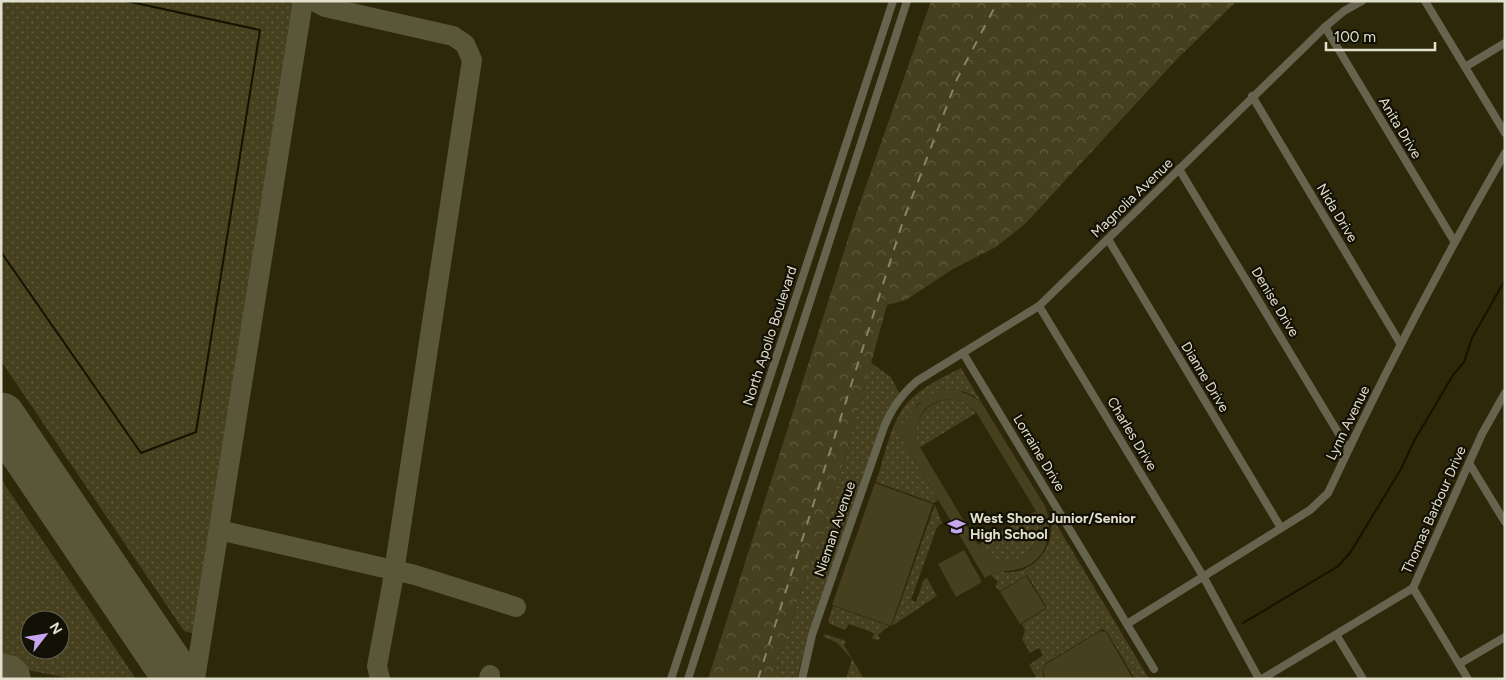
<svg xmlns="http://www.w3.org/2000/svg" width="1506" height="680" viewBox="0 0 1506 680" font-family="Figtree,sans-serif">
	<style>
		.grass { fill: url(#grass-dots); fill-rule: evenodd }
		.forest { fill: url(#forest-crowns) }
		.pitch { fill: #46401e; fill-rule: evenodd }
		.lines { fill: none; stroke-linecap: round; stroke-linejoin: round }
		.stream { stroke: #161200; stroke-width: 2 }
		.taxiway { stroke: #5a563a; stroke-width: 20 }
		.runway { stroke: #5a563a; stroke-width: 49 }
		.minor { stroke: #66634e; stroke-width: 8 }
		.rail { stroke: #87846b; stroke-width: 2; stroke-dasharray: 9 9; stroke-linecap: butt }
		.labels { text-anchor: middle; dominant-baseline: central; stroke-width: 4.5; stroke-linejoin: round; paint-order: stroke }
		.street-label { font-size: 14px; fill: #e1dfcd; stroke: #131105 }
		.poi-label { font-size: 14px; font-weight: bold; fill: #e1dfcd; stroke: #131105; text-anchor: start }
	</style>
	<defs>
		<pattern id="grass-dots" width="8" height="8" patternUnits="userSpaceOnUse" patternTransform="scale(1.25)"><rect width="8" height="8" fill="#46401e"/><path d="M2 2h.1M6 6h.1" fill="none" stroke="#605b3e" stroke-width="1.8" stroke-linecap="round"/></pattern>
		<pattern id="forest-crowns" width="20" height="18" patternUnits="userSpaceOnUse" patternTransform="scale(1.25)"><rect width="20" height="18" fill="#46401e"/><path d="M2 6a3 3 0 1 1 6 0M12 15a3 3 0 1 1 6 0" fill="none" stroke="#605b3e"/></pattern>
	</defs>
	<rect width="100%" height="100%" fill="#2d2809"/>
	<g class="grass">
		<polygon points="1,1 294,1 197,624 192,633 184,631 1,361"/>
		<polygon points="871,363 891,377 899,393 889,407 880,427 808,635 797,679 772,679 845,458"/>
		<path d="M961 368 983 405 974 396 963 391 918 403 908 420 895 428 938 500 934 503 876 482C885 457 890 421 909 401 924 386 943 377 961 368Z"/>
		<path d="M952 399 962 401 976 413 919 448C908 422 927 400 952 399Z"/>
		<path d="M1 479 136 679H74L1 665ZM30 620H60V650H30Z"/>
		<polygon points="935,505 942,523 937,527 911,600 916,602 924,579 927,578 937,596 892,626"/>
		<path d="M1036 511C1051 554 1000 580 978 545Z"/>
		<path d="M1052 517 1149 679H1135L1107 632 1102 629 1045 664 1042 673 1044 679H1034L1036 677 1029 665 1043 655 1039 648 1030 653 1022 639 1025 630 1022 624 1047 608 1027 575 1000 591 995 586 998 582 991 575C999 570 1004 573 1013 572 1033 570 1049 552 1051 533 1052 528 1050 523 1052 517Z"/>
		<polygon points="833,606 889,626 878,635 880,639 878,640 872,639 874,633 849,624 845,630 830,624 828,621"/>
		<polygon points="825,634 846,641 844,645 864,679 846,679 852,659 837,643 823,636"/>
	</g>
	<polygon class="forest" points="931,1 1237,1 1177,59 1026,223 996,247 953,269 906,300 887,305 845,458 772,679 708,679 855,217"/>
	<g class="pitch">
		<path d="M950 390C965 392 973 395 983 405L1045 506C1054 531 1048 562 1018 569 1003 573 998 569 985 578L895 428C922 413 910 395 950 390ZM952 399 962 401 976 412 1036 511 1040 531 1031 550 1017 559H996L980 548 918 444C912 418 925 400 952 399Z"/>
		<polygon points="875,483 933,504 891,626 832,605"/>
		<polygon points="964,550 982,582 956,597 938,564"/>
		<polygon points="1026,576 1046,608 1020,624 1000,592"/>
		<polygon points="1100,631 1106,632 1133,679 1046,679 1043,673 1045,665"/>
	</g>
	<g class="lines">
		<g class="stream">
			<polyline points="1,252 141,453 196,432 260,30 126,1"/>
			<polyline points="1243,623 1337,567 1350,553 1401,469 1414,441 1453,375 1464,362 1472,338 1505,280"/>
		</g>
		<g class="taxiway">
			<polyline points="314,1 325,7 453,36 465,44 472,60 392,585 377,666 380,679"/>
			<polyline points="219,530 415,575 516,607"/>
			<polyline points="195,679 303,1"/>
			<polyline points="489,679 490,675"/>
		</g>
		<g class="runway">
			<polyline points="1,417 178,679"/>
			<polyline points="1,678 6,679"/>
		</g>
		<g class="minor">
			<polyline points="1425,1 1505,133"/>
			<polyline points="1325,27 1454,241"/>
			<polyline points="1465,67 1505,43"/>
			<polyline points="1252,96 1400,343"/>
			<polyline points="1179,169 1348,449"/>
			<polyline points="1108,239 1281,528"/>
			<polyline points="1039,306 1203,576 1259,679"/>
			<polyline points="963,353 1154,669"/>
			<polyline points="1469,463 1505,522"/>
			<polyline points="1413,588 1468,679"/>
			<path d="M1127 624 1310 510 1328 493C1382 377 1441 264 1505 153"/>
			<polyline points="1337,636 1363,679"/>
			<polyline points="1459,664 1505,637"/>
			<polyline points="671,679 893,1"/>
			<polyline points="688,679 907,1"/>
			<path d="M802 679 812 635 884 427C892 408 901 395 917 381L1039 306 1325 27 1344 11 1362 1"/>
			<polyline points="1262,679 1413,588 1482,434 1505,393"/>
		</g>
		<polyline class="rail" points="758,679 903,221 957,79 998,1"/>
	</g>
	<defs>
		<symbol id="school-bare" viewBox="-9 -9 18 18"><path d="M0-5L7-2L0 1L-7-2ZM-4 1L0 2.5L4 1V4Q0 6-4 4Z" fill="#c8a6ef" stroke="#131105" stroke-width="2.5" paint-order="stroke"/></symbol>
	</defs>
	<g fill-rule="evenodd">
		<use href="#school-bare" x="944" y="514" width="25" height="25"/>
	</g>
	<g class="labels">
		<g class="street-label">
			<text transform="translate(1400 128) rotate(59)">Anita Drive</text>
			<text transform="translate(1132 198) rotate(-44)">Magnolia Avenue</text>
			<text transform="translate(1337 213) rotate(59)">Nida Drive</text>
			<text transform="translate(1275 302) rotate(59)">Denise Drive</text>
			<text transform="translate(770 336) rotate(-72)">North Apollo Boulevard</text>
			<text transform="translate(1205 377) rotate(59)">Dianne Drive</text>
			<text transform="translate(1348 423) rotate(-64)">Lynn Avenue</text>
			<text transform="translate(1132 434) rotate(59)">Charles Drive</text>
			<text transform="translate(1039 453) rotate(59)">Lorraine Drive</text>
			<text transform="translate(1434 510) rotate(-66)">Thomas Barbour Drive</text>
			<text transform="translate(835 529) rotate(-71)">Nieman Avenue</text>
		</g>
		<g class="poi-label">
			<text x="970" y="518">West Shore Junior/Senior<tspan x="970" dy="16">High School</tspan></text>
		</g>
	</g>
	<rect width="1506" height="680" fill="none" stroke="#e1dfcd" stroke-width="5"/>
	<g transform="translate(45 635) rotate(59)"><circle r="24" fill="#131105" stroke="#656355"/>
	<path d="M0-4L9 19L0 12L-9 19Z" fill="#c8a6ef"/>
	<text y="-8" font-size="14" font-weight="bold" text-anchor="middle" fill="#e1dfcd">N</text>
	</g>
	<path d="M1326 42v8h109v-8" fill="none" stroke="#e1dfcd" stroke-width="2.5"/>
	<text x="1334" y="42" font-size="15" fill="#e1dfcd" stroke="#131105" stroke-width="4" paint-order="stroke">100 m</text>
</svg>
